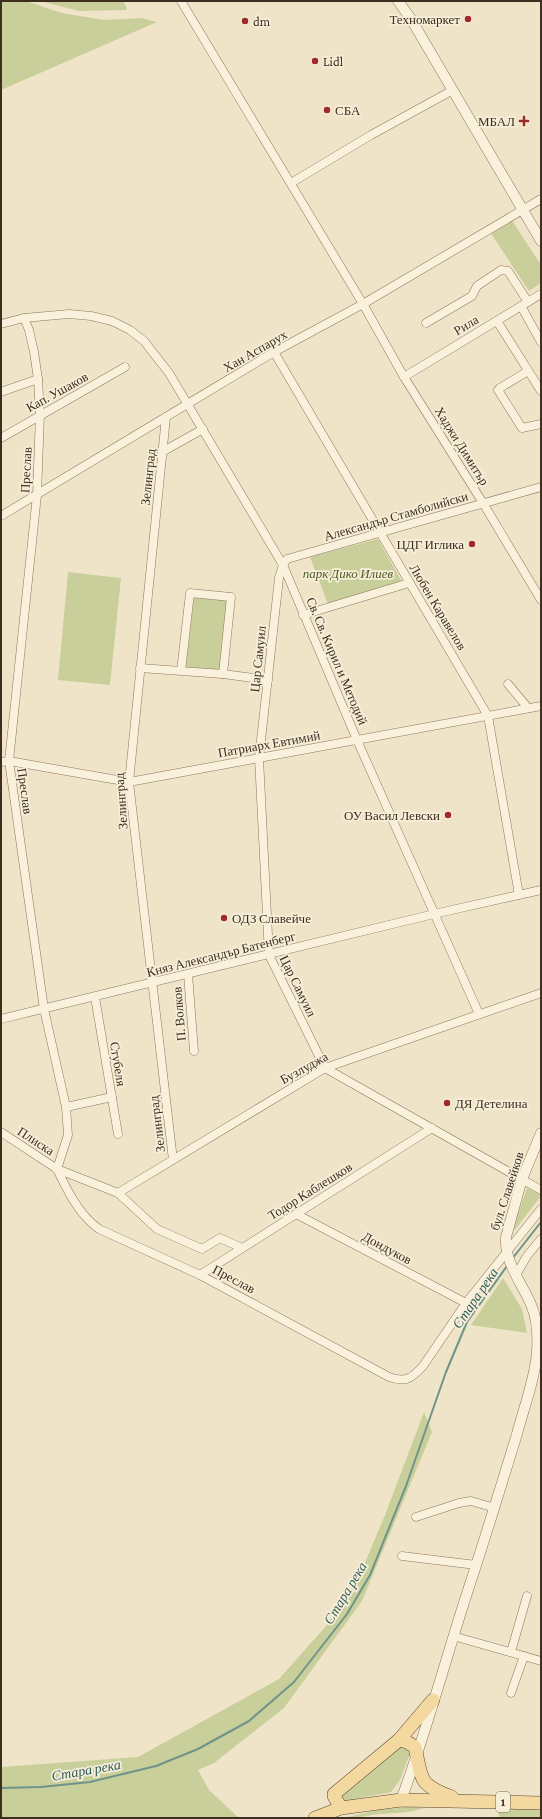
<svg xmlns="http://www.w3.org/2000/svg" width="542" height="1819" viewBox="0 0 542 1819" font-family="'Crimson Pro',serif">
	<style>
		.green { fill: #c9cf9b }
		.lines { fill: none; stroke-linecap: round; stroke-linejoin: round }
		.stream { stroke: #6f938a; stroke-width: 2 }
		.minor-casing { stroke: #8d765c; stroke-width: 9 }
		.tertiary-casing { stroke: #8d765c; stroke-width: 11 }
		.primary-casing { stroke: #5b4430; stroke-width: 14 }
		.minor { stroke: #faf1dc; stroke-width: 8 }
		.tertiary { stroke: #faf1dc; stroke-width: 10 }
		.primary { stroke: #f3d9a0; stroke-width: 13 }
		.poi-dot { fill: #9e2a2b; stroke: #f7eed8; stroke-width: 1.5 }
		.labels { text-anchor: middle; dominant-baseline: central; stroke-width: 3.5; stroke-linejoin: round; paint-order: stroke }
		.shield { fill: #f7eed8; stroke: #756857; stroke-width: 1 }
		.shield-label { font-size: 12px; font-weight: bold; fill: #3d2e20 }
		.poi-label { font-size: 13px; fill: #3d2e20; stroke: #f7eed8; text-anchor: start }
		.street-label { font-size: 13px; fill: #3d2e20; stroke: #f7eed8 }
		.park-label { font-size: 13px; font-style: italic; fill: #4d5a26; stroke: #f7eed8 }
		.water-label { font-size: 14px; font-style: italic; fill: #2f5d5a; stroke: #f7eed8 }
	</style>
	<rect width="100%" height="100%" fill="#f0e4c8"/>
	<g class="green">
		<polygon points="1,1 26,1 62,13 104,20 141,18 157,22 1,90"/>
		<polygon points="40,1 123,1 127,8 126,10 79,11"/>
		<polygon points="511,219 541,265 541,283 529,291 490,232"/>
		<polygon points="378,539 402,582 328,604 310,557"/>
		<polygon points="68,572 121,578 110,685 58,680"/>
		<polygon points="194,596 228,600 220,671 186,667"/>
		<polygon points="527,1188 541,1196 514,1231 516,1220"/>
		<polygon points="503,1278 522,1309 527,1333 471,1325"/>
		<polygon points="424,1412 432,1432 362,1601 284,1708 214,1763 198,1770 209,1790 239,1818 1,1818 1,1767 138,1757 279,1679 326,1626 359,1577 385,1515"/>
		<polygon points="401,1745 411,1751 400,1780 391,1792 344,1801 340,1799 341,1791"/>
		<path d="M409 1807 424 1808C406 1814 399 1812 381 1814 369 1815 357 1818 344 1818L377 1810Z"/>
		<polygon points="496,1807 541,1808 541,1818 500,1818"/>
	</g>
	<g class="lines">
		<g class="stream">
			<polyline points="512,1259 541,1222"/>
			<polyline points="1,1788 41,1787 90,1782 156,1766 198,1749 249,1721 294,1682 347,1614 370,1575 406,1486 446,1372 467,1322 507,1266"/>
		</g>
		<defs>
			<g id="minor">
				<polyline points="181,1 363,304 404,377 483,503 541,600"/>
				<polyline points="291,183 371,135 453,90"/>
				<polyline points="521,306 541,342"/>
				<polyline points="24,318 29,330 34,352 38,379 40,414 37,495 9,761 44,1009 66,1107 68,1135 57,1169"/>
				<polyline points="497,321 541,391"/>
				<polyline points="426,323 472,296 477,286 501,270 508,271 528,302"/>
				<polyline points="1,324 24,318 69,314 91,316 112,321 130,330 144,341 169,373 283,565 357,740 479,1014"/>
				<polyline points="274,352 488,716 519,895"/>
				<polyline points="528,371 500,388 498,390 522,428 541,424"/>
				<polyline points="404,377 541,294"/>
				<polyline points="1,392 38,379"/>
				<polyline points="166,417 129,782 173,1160"/>
				<polyline points="1,438 125,367"/>
				<polyline points="162,452 203,429"/>
				<polyline points="541,487 287,559 283,565 279,578 259,758 269,955 325,1068 541,1190"/>
				<polyline points="1,516 274,352 363,304 541,199"/>
				<polyline points="303,615 409,583"/>
				<polyline points="140,668 223,674 231,597 190,593 181,671"/>
				<polyline points="223,674 268,680"/>
				<polyline points="508,684 528,708"/>
				<polyline points="1,762 9,761 129,782 541,706"/>
				<polyline points="188,974 194,1051"/>
				<polyline points="95,997 118,1134"/>
				<polyline points="1,1019 434,914 541,890"/>
				<polyline points="66,1107 112,1097"/>
				<polyline points="1,1132 57,1169 118,1193 157,1229 202,1249 220,1238 242,1248"/>
				<path d="M57 1169C67 1190 79 1215 99 1229L200 1275 389 1377C406 1383 412 1378 423 1366L466 1303 541 1209"/>
				<polyline points="118,1193 325,1068 541,993"/>
				<polyline points="296,1214 466,1303"/>
				<polyline points="200,1275 432,1128"/>
				<polyline points="516,1275 527,1256 541,1239"/>
				<polyline points="416,1517 459,1503 471,1501 495,1508"/>
				<polyline points="402,1556 476,1565"/>
				<polyline points="453,1636 541,1661"/>
				<polyline points="511,1652 527,1596"/>
				<polyline points="511,1693 524,1656"/>
			</g>
			<g id="tertiary">
				<polyline points="398,1 411,19 541,241"/>
				<path d="M401 1800C428 1728 447 1653 471 1581 487 1532 502 1483 517 1434 524 1407 535 1379 537 1352 538 1337 537 1320 532 1307 523 1284 504 1263 506 1237L522 1179 541 1133"/>
			</g>
			<g id="primary">
				<path d="M399 1740 407 1742 415 1747C422 1779 418 1785 452 1797"/>
				<polyline points="341,1808 334,1796 334,1794 399,1740 433,1700"/>
				<polyline points="315,1818 341,1808 401,1800 541,1803"/>
			</g>
		</defs>
		<use href="#minor" class="minor-casing"/>
		<use href="#tertiary" class="tertiary-casing"/>
		<use href="#primary" class="primary-casing"/>
		<use href="#minor" class="minor"/>
		<use href="#tertiary" class="tertiary"/>
		<use href="#primary" class="primary"/>
	</g>
	<g class="poi-dot">
		<circle cx="468" cy="19" r="4"/>
		<circle cx="245" cy="21" r="4"/>
		<circle cx="315" cy="61" r="4"/>
		<circle cx="327" cy="110" r="4"/>
		<path d="M522 115h4v4h4v4h-4v4h-4v-4h-4v-4h4z"/>
		<circle cx="472" cy="544" r="4"/>
		<circle cx="448" cy="815" r="4"/>
		<circle cx="224" cy="918" r="4"/>
		<circle cx="447" cy="1103" r="4"/>
	</g>
	<g class="labels">
		<rect class="shield" x="496" y="1792" width="14" height="20" rx="3"/>
		<g class="shield-label">
			<text x="503" y="1802">1</text>
		</g>
		<g class="poi-label">
			<text x="460" y="19" text-anchor="end">Техномаркет</text>
			<text x="253" y="21">dm</text>
			<text x="323" y="61">Lidl</text>
			<text x="335" y="110">СБА</text>
			<text x="515" y="121" text-anchor="end">МБАЛ</text>
			<text x="464" y="544" text-anchor="end">ЦДГ Иглика</text>
			<text x="440" y="815" text-anchor="end">ОУ Васил Левски</text>
			<text x="232" y="918">ОДЗ Славейче</text>
			<text x="455" y="1103">ДЯ Детелина</text>
		</g>
		<g class="street-label">
			<text transform="translate(466 325) rotate(-31)">Рила</text>
			<text transform="translate(255 351) rotate(-30)">Хан Аспарух</text>
			<text transform="translate(57 392) rotate(-29)">Кап. Ушаков</text>
			<text transform="translate(462 446) rotate(58)">Хаджи Димитър</text>
			<text transform="translate(26 470) rotate(-87)">Преслав</text>
			<text transform="translate(148 477) rotate(-84)">Зелинград</text>
			<text transform="translate(396 516) rotate(-16)">Александър Стамболийски</text>
			<text transform="translate(438 607) rotate(59)">Любен Каравелов</text>
			<text transform="translate(258 659) rotate(-84)">Цар Самуил</text>
			<text transform="translate(337 661) rotate(67)">Св. Св. Кирил и Методий</text>
			<text transform="translate(269 744) rotate(-10)">Патриарх Евтимий</text>
			<text transform="translate(25 791) rotate(82)">Преслав</text>
			<text transform="translate(121 801) rotate(-94)">Зелинград</text>
			<text transform="translate(221 954) rotate(-14)">Княз Александър Батенберг</text>
			<text transform="translate(298 986) rotate(64)">Цар Самуил</text>
			<text transform="translate(179 1014) rotate(-95)">П. Волков</text>
			<text transform="translate(118 1064) rotate(81)">Стубеля</text>
			<text transform="translate(304 1068) rotate(-29)">Бузлуджа</text>
			<text transform="translate(157 1124) rotate(-97)">Зелинград</text>
			<text transform="translate(36 1141) rotate(33)">Плиска</text>
			<text transform="translate(310 1191) rotate(-32)">Тодор Каблешков</text>
			<text transform="translate(507 1191) rotate(-72)">бул. Славейков</text>
			<text transform="translate(387 1248) rotate(28)">Дондуков</text>
			<text transform="translate(234 1279) rotate(28)">Преслав</text>
		</g>
		<g class="park-label">
			<text x="348" y="573">парк Дико Илиев</text>
		</g>
		<g class="water-label">
			<text transform="translate(475 1298) rotate(-56)">Стара река</text>
			<text transform="translate(345 1593) rotate(-59)">Стара река</text>
			<text transform="translate(86 1770) rotate(-10)">Стара река</text>
		</g>
	</g>
	<rect width="542" height="1819" fill="none" stroke="#3d2e20" stroke-width="4"/>
</svg>
